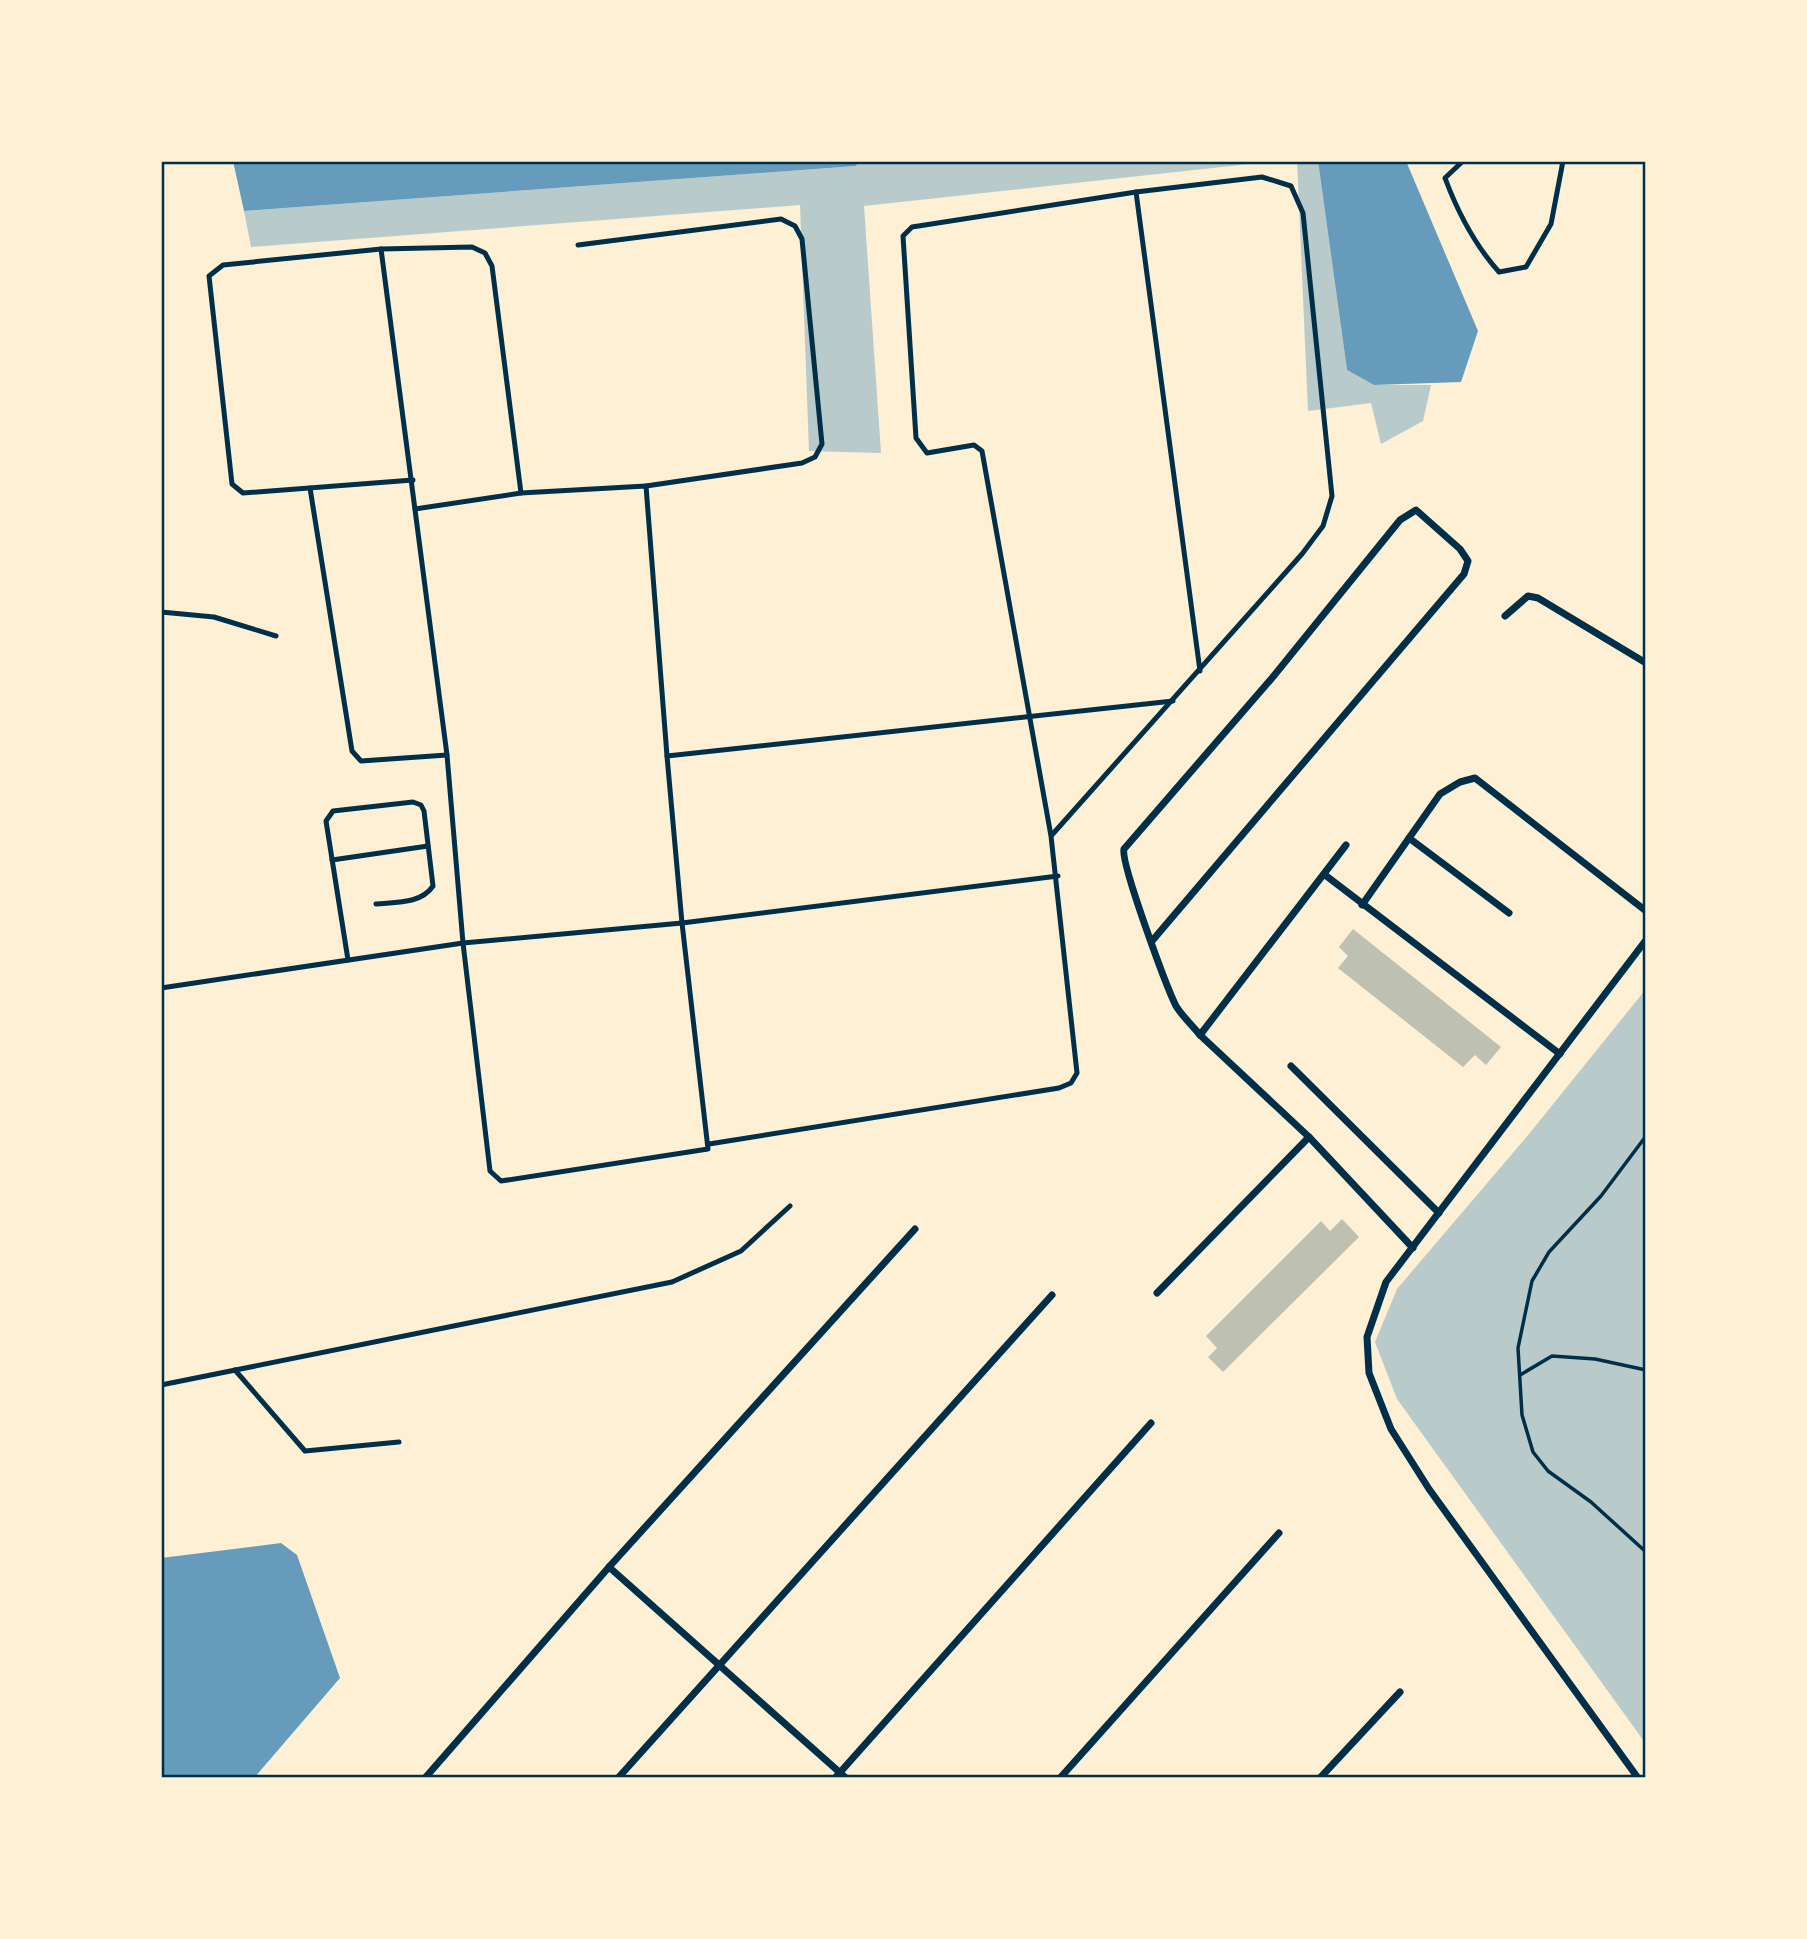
<svg xmlns="http://www.w3.org/2000/svg" width="1807" height="1939" viewBox="0 0 1807 1939" font-family="'Source Sans 3',sans-serif">
	<style>
		.green { fill: #b9caca }
		.water { fill: #669bbc }
		.building { fill: #bec0b2 }
		.lines { fill: none; stroke-linecap: round; stroke-linejoin: round }
		.path { stroke: #003049; stroke-width: 3.5 }
		.service { stroke: #003049; stroke-width: 5 }
		.minor { stroke: #003049; stroke-width: 7 }
		.neatline { fill: none; stroke: #003049; stroke-width: 2.5 }
	</style>
	<rect width="100%" height="100%" fill="#fdf0d5"/>
	<g class="green">
		<polygon points="859,161 1277,161 864,206 881,453 809,451 800,205 251,247 244,211 856,166"/>
		<polygon points="1297,161 1318,161 1347,370 1374,385 1431,385 1423,421 1381,444 1371,403 1308,411"/>
		<polygon points="1646,989 1646,1744 1397,1399 1375,1342 1397,1289 1529,1134"/>
	</g>
	<g class="water">
		<polygon points="233,161 859,161 856,166 244,211"/>
		<polygon points="1318,161 1406,161 1478,331 1461,382 1374,385 1347,370"/>
		<polygon points="281,1543 297,1555 340,1678 254,1778 161,1778 161,1558"/>
	</g>
	<g class="building">
		<polygon points="1353,929 1501,1047 1486,1065 1475,1055 1463,1067 1338,968 1348,956 1339,947"/>
		<polygon points="1342,1219 1359,1237 1223,1372 1208,1357 1217,1348 1206,1336 1321,1221 1330,1231"/>
	</g>
	<g class="lines">
		<g class="path">
			<polyline points="1646,1136 1601,1196 1549,1252 1532,1281 1518,1348 1522,1415 1533,1452 1548,1471 1591,1502 1646,1552"/>
			<polyline points="1520,1375 1552,1356 1595,1359 1646,1370"/>
		</g>
		<g class="service">
			<path d="M1463 161 1445 178C1458 213 1474 244 1499 272L1526 267 1551 224 1563 161"/>
			<polyline points="1136,192 1200,671"/>
			<polyline points="578,245 781,219 795,226 802,239 822,444 815,457 802,463 646,486"/>
			<polyline points="381,249 447,755 463,943 490,1171 501,1181 708,1149 682,923 667,756"/>
			<polyline points="413,480 243,493 232,484 209,276 223,265 381,249 472,247 485,253 492,266 521,493"/>
			<polyline points="310,488 352,751 361,761 447,755"/>
			<polyline points="415,509 521,493 646,486 667,756 1173,701"/>
			<polyline points="161,612 214,617 276,636"/>
			<polyline points="332,860 428,846"/>
			<path d="M348 960 326 821 333 811 413 802 421 805 424 811 433 886C421 904 396 902 376 904"/>
			<polyline points="161,988 463,943 682,923 1058,876"/>
			<polyline points="709,1144 1059,1088 1071,1083 1077,1073 1051,836 1302,554 1323,526 1332,496 1303,213 1291,186 1262,177 1136,192 912,227 903,236 916,438 927,453 974,445 982,451 1051,836"/>
			<polyline points="235,1370 305,1451 399,1442"/>
			<polyline points="161,1385 672,1282 741,1251 790,1206"/>
		</g>
		<g class="minor">
			<polyline points="1505,616 1528,596 1538,598 1646,663"/>
			<polyline points="1409,838 1509,913"/>
			<polyline points="1325,875 1560,1054"/>
			<polyline points="1362,905 1440,794 1460,782 1475,778 1646,911"/>
			<path d="M1152 941 1464 574 1468 561 1460 549 1416 510 1400 520 1272 678 1124 849C1120 862 1167 988 1176 1006 1182 1016 1193 1026 1200 1035L1346 845"/>
			<polyline points="1200,1035 1309,1137 1413,1248"/>
			<polyline points="1291,1066 1439,1213"/>
			<polyline points="1157,1293 1309,1137"/>
			<polyline points="609,1567 846,1778"/>
			<polyline points="425,1778 609,1567 915,1229"/>
			<polyline points="618,1778 1052,1295"/>
			<polyline points="835,1778 1151,1423"/>
			<polyline points="1060,1778 1279,1533"/>
			<polyline points="1320,1778 1400,1692"/>
			<polyline points="1638,1778 1429,1489 1391,1429 1369,1373 1367,1337 1386,1282 1646,940"/>
		</g>
	</g>
	<rect width="1807" height="1939" fill="none" stroke="#fdf0d5" stroke-width="326"/>
	<rect x="163" y="163" width="1481" height="1613" class="neatline"/>
</svg>
